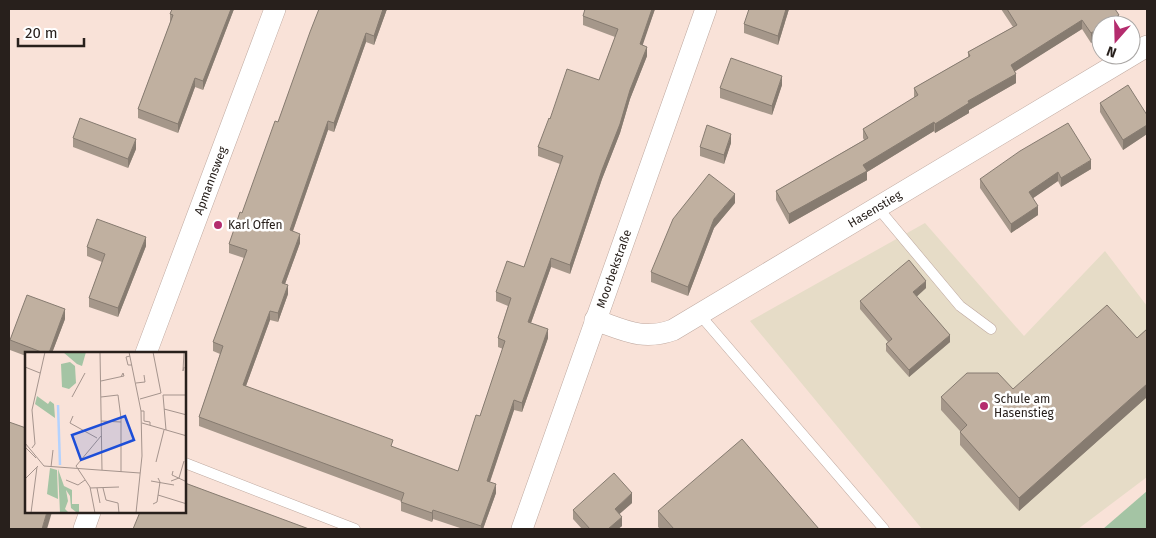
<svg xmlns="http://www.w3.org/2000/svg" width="1156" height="538" viewBox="0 0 1156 538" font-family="'Fira Sans',sans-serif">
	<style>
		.education { fill: #e6dcc7 }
		.green { fill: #a4c4a4 }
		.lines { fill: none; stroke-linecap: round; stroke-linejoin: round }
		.service-casing { stroke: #bea89f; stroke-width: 11 }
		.minor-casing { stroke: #bea89f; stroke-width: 22 }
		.service { stroke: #fff; stroke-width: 10 }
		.minor { stroke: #fff; stroke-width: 21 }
		.wall { fill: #a5978a }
		.shaded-wall { fill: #867b70 }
		.building { fill: #c0b0a0; stroke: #867b70 }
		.poi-dot { fill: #b42c6e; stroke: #fff; stroke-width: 2 }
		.labels { text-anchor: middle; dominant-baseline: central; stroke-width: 5; stroke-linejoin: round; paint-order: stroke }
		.street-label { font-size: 12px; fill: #28201c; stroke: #fff }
		.poi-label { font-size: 12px; fill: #28201c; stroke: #fff; text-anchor: start }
		.inset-river { fill: none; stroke: #b4d2fe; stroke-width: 2.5 }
		.inset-road { fill: none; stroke: #a5948d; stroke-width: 1 }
		.view { fill: #1d4ed8; fill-opacity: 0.15; stroke: #1d4ed8; stroke-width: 2.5 }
		.inset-edge { fill: none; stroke: #28201c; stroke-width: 2.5 }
	</style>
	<rect width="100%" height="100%" fill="#f9e2d8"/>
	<polygon class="education" points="925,223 1024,336 1105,251 1147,306 1147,477 1078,529 922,529 750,321"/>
	<polygon class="green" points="1147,491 1147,529 1103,529"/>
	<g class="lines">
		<defs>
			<g id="service">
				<polyline points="878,208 960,306 991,329"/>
				<polyline points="700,315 884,529"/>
				<polyline points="185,463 355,529"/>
			</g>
			<g id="minor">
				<path id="s1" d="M595 320C624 330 642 341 673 330L1147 46"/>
				<path id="s2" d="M146 353 275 9"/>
				<polyline points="84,529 90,512"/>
				<path id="s3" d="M522 529 706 9"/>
			</g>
		</defs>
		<use href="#service" class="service-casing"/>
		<use href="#minor" class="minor-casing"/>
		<use href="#service" class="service"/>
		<use href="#minor" class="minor"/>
	</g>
	<g class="wall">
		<polygon points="172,9 234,9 203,90 195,87 178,133 138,118 138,109 170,23 170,14"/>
		<polygon points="319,9 387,9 374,45 366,42 334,132 328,130 293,231 300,243 285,284 288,294 278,322 270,320 246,386 393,447 458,471 480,416 503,349 498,347 498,338 508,306 496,301 496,292 524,267 560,164 538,156 538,147 550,119 599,80 615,37 583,25 583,16 655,9 642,45 647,56 630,99 620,133 602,179 570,274 551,267 531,323 548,338 522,412 514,410 490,482 496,493 483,529 463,529 433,519 432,522 401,511 401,501 199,426 199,417 220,354 213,351 213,342 244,258 229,253 229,244 242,213 278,122"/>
		<polygon points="789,9 778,45 744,33 744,24"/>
		<polygon points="1001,9 1115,9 1119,24 1101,25 1091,43 1082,29 1015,71 1016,83 969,110 969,113 935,133 934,131 867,172 867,180 789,224 776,200 776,191 864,140 863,138 863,129 914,98 914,88 968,57 968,52 1013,27"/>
		<polygon points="782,85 772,115 720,98 720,88"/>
		<polygon points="1100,103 1147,115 1147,134 1123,150 1100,112"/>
		<polygon points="73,138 136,149 128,168 73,147"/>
		<polygon points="731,143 724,164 700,156 700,147"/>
		<polygon points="1091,169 1061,187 1058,181 1033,198 1038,215 1011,233 980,188 980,179"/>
		<polygon points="735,203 714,228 688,296 651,282 651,272"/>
		<polygon points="146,246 118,317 89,307 89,298 102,262 87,256 87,247"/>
		<polygon points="926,288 916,297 950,342 909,377 886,351 886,344 888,342 860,309 860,301"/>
		<polygon points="65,319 52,353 26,353 26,356 10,350 10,340"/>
		<polygon points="1147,329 1147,397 1019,511 960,445 960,431 941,410 941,397 1013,389 1137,338"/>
		<polygon points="632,503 619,514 622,526 618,529 582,529 573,519 573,510"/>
		<polygon points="658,511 819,529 660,529 658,527"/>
	</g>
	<g class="shaded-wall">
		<polygon points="231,9 234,9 203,90 203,81"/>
		<polygon points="383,9 387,9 374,45 374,36"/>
		<polygon points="652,9 655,9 640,53 640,44"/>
		<polygon points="786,9 789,9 778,45 778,36"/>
		<polygon points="1119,15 1119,24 1118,25 1104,25"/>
		<polygon points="1082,20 1082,29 1011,74 1011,65"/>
		<polygon points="1101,27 1101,36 1091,43 1091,33"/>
		<polygon points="366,33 366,42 334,132 334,123"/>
		<polygon points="647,47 647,56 630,99 620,133 602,179 570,274 570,265 602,170 630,90"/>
		<polygon points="1016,74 1016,83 969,110 969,113 935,133 935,124 968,101"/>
		<polygon points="782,76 782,85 772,115 772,106"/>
		<polygon points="195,78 195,87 178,133 178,124"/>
		<polygon points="328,121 328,130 290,239 290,230"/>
		<polygon points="934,122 934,131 867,172 867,180 789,224 789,214 863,165"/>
		<polygon points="1147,125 1147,134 1123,150 1123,140"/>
		<polygon points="731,134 731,143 724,164 724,155"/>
		<polygon points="136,139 136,149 128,168 128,159"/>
		<polygon points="1091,160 1091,169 1061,187 1061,178"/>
		<polygon points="1058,172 1058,181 1029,201 1029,192"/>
		<polygon points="735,194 735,203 714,228 688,296 688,287 714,219"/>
		<polygon points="1038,206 1038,215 1011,233 1011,224"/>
		<polygon points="300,234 300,243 282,292 282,283"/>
		<polygon points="146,237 146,246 118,317 118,308"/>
		<polygon points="551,258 551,267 528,331 528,322"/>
		<polygon points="926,281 926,288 913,300 913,292"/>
		<polygon points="288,285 288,294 278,322 278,313"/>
		<polygon points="65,309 65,319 52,353 49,353"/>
		<polygon points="270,311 270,320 243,394 243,385"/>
		<polygon points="548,329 548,338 522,412 522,403"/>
		<polygon points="950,335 950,342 909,377 909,370"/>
		<polygon points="1147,384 1147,397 1019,511 1019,498"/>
		<polygon points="514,400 514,410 487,490 487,481"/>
		<polygon points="496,484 496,493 483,529 481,529 481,526"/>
		<polygon points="632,493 632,503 615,518 615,509"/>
		<polygon points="433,510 433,519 432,522 432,513"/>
		<polygon points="47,512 52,512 47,529 42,529"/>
		<polygon points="622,517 622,526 618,529 608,529"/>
	</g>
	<g class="building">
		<polygon points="172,9 231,9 203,81 195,78 178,124 138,109 173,15 170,14"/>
		<polygon points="319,9 383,9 374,36 366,33 334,123 328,121 290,230 300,234 282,283 288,285 278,313 270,311 243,385 393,440 391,446 458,471 476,415 480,416 505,341 498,338 511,298 496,292 507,261 524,267 563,156 538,147 549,118 550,119 567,69 599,80 618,29 583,16 585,9 652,9 640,44 647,47 630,90 620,124 602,170 570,265 551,258 528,322 548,329 522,403 514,400 487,481 496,484 481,526 433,510 432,513 401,502 404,493 199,417 223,346 213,342 247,250 229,244 240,212 242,213 275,121 278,122 310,32"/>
		<polygon points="749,9 786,9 778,36 744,24"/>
		<polygon points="1007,9 1115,9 1119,15 1104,25 1101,25 1101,27 1091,33 1082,20 1011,65 1016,74 968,101 969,103 935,124 934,122 863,165 867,171 789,214 776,191 868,138 863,129 918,95 914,88 970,56 968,52 1017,25"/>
		<polygon points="731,58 782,76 772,106 720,88"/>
		<polygon points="1128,85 1147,115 1147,125 1123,140 1100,103"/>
		<polygon points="80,118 136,139 128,159 73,138"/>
		<polygon points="1068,123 1091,160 1061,178 1058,172 1029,192 1038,206 1011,224 980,179 1020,151"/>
		<polygon points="707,125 731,134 724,155 700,147"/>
		<polygon points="709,174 735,194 714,219 688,287 651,272 673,219"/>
		<polygon points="97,219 146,237 118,308 89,298 105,254 87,247"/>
		<polygon points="909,260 926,281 913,292 950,335 909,370 886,344 892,339 860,301"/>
		<polygon points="27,295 65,309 49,353 44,353 10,340"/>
		<polygon points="1107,305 1137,338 1147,329 1147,384 1019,498 960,432 967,425 941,397 967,373 998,373 1013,389"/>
		<polygon points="9,422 26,428 26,512 47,512 42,529 9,529"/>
		<polygon points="742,439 819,529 674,529 658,511"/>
		<polygon points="614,473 632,493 615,509 622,517 608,529 590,529 573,510"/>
		<polygon points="185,483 309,529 133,529 140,512 185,512"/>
	</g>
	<g class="poi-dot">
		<circle cx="218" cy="225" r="5"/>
		<circle cx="984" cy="406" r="5"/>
	</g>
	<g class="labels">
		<g class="street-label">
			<text stroke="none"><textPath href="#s2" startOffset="184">Apmannsweg</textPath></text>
			<text stroke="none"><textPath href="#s1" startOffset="316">Hasenstieg</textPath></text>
			<text stroke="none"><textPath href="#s3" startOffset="276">Moorbekstraße</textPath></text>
		</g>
		<g class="poi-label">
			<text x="228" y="225">Karl Offen</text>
			<text x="994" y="399">Schule am<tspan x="994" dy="14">Hasenstieg</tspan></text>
		</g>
	</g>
	<g transform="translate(25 352)">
		<rect width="161" height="161" fill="#f9e2d8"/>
		<path d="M38 0H61L57 14 52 12ZM45 10 50 14 51 31 44 37 37 35 36 12ZM12 44 23 52 25 49 29 52 30 66 10 52ZM25 116 32 118 33 147 22 142ZM33 117 39 134 47 138V152H54V161H47L51 160 46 156 45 144 41 138 43 149 40 157 44 161H35Z" fill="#a4c4a4"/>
		<path class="inset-river" d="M33 53 35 113"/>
		<path class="inset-road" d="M75 0 77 118M104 0 116 59 117 104 111 161M128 0 136 41M105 4 101 5 103 13H107M0 15 15 21M159 15 158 19 159 0M76 29 99 24 98 21 96 25M111 31 120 30 119 23M138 43 141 78M138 43H162M47 45 60 21M76 45 93 43 96 66V120M115 47 136 41M139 57 162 63M116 59H119V69L125 70V73M48 64 45 71 72 86M76 69 96 70M117 71 162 84M0 91 19 114 115 121M0 95 11 106M7 96 10 92 7 58 20 0M131 110 139 78M26 115 28 98M148 119 147 123 162 130M0 127 13 114M41 128 53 133 60 128M126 129 149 133M146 129 154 126 159 109M65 136 94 135M72 136 75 151M78 136 81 148 93 151 94 161M133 143 162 152M128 152 132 150 135 130 133 126M6 161 12 115M70 161 65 135 51 114 76 84"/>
		<path class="view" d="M100 64 109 88 56 108 47 83Z"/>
		<rect width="161" height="161" class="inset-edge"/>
	</g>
	<rect width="1156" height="538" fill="none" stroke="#28201c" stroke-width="20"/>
	<g transform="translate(1116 40) rotate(200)"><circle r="24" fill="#ffffff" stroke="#a9a6a4"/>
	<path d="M0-4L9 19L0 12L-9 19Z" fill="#b42c6e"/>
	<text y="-8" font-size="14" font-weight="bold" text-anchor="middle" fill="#28201c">N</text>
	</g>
	<path d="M18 38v8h66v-8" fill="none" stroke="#28201c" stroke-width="2.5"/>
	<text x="25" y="38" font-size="15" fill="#28201c" stroke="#ffffff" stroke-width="4" paint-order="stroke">20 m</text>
</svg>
